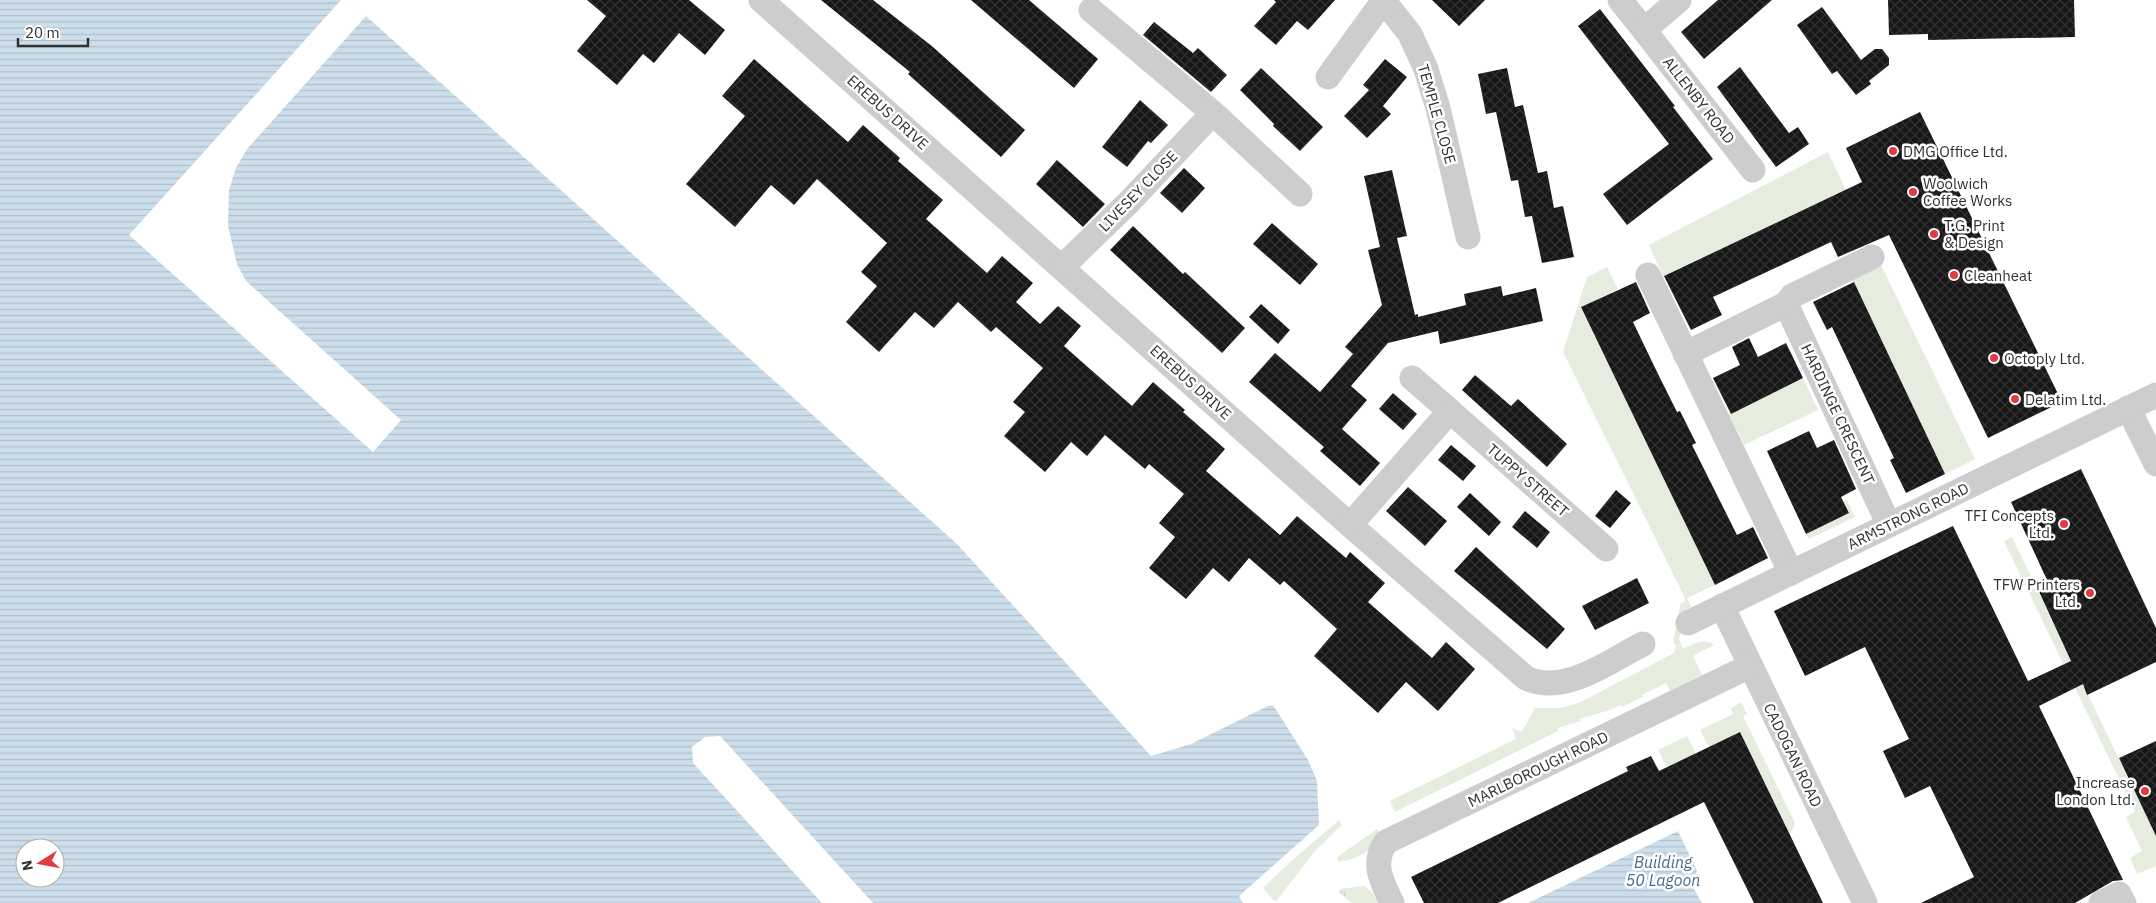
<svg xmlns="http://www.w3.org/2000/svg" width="2156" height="903" viewBox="0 0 2156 903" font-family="'IBM Plex Sans',sans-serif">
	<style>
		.green { fill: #e6eddf }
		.park { fill: url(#park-tufts) }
		.water { fill: url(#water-rules); fill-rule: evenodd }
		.pier { fill: #fff }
		.building { fill: url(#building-cross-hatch) }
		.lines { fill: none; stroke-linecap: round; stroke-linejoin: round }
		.street { stroke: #cdcdcd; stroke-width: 25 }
		.poi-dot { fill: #de3c40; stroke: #fff; stroke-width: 2 }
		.labels { text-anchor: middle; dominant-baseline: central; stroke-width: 5; stroke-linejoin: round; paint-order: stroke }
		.street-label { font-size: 15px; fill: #303030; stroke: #fff }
		.poi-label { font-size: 15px; fill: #303030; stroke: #fff; text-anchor: start }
		.water-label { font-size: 16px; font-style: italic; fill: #416d90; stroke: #fff }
	</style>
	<defs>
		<pattern id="park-tufts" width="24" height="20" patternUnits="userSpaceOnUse" patternTransform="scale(1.25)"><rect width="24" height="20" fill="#e6eddf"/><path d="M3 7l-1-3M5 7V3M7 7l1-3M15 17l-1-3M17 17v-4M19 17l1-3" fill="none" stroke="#c6ccc0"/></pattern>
		<pattern id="water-rules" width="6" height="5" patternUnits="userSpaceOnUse" patternTransform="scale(1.25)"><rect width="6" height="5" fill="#cddeeb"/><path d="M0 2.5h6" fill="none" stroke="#b0bfca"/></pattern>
		<pattern id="building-cross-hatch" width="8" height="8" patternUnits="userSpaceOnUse" patternTransform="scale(1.25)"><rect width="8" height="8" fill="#171717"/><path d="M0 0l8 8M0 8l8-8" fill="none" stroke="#303030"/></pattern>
	</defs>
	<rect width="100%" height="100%" fill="#fff"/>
	<g class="green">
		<polygon points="1828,152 1846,190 1663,276 1649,245"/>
		<polygon points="1881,265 1975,459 1945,474 1852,279"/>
		<path d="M1607 267 1618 289 1582 307 1715 585 1687 598 1691 607 1686 610 1679 639 1683 649C1693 645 1703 637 1714 645L1693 656 1702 675 1670 691 1666 683 1642 695 1643 697 1622 707 1621 705 1610 710 1579 719 1580 721 1558 728V731L1395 812 1390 801 1516 739 1512 728 1522 732 1535 708H1561L1579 703 1674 653 1676 645 1673 644 1681 602 1684 603 1685 598 1563 352 1587 277Z"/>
		<polygon points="1803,378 1818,410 1744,445 1729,414"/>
		<polygon points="1847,500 1855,517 1809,539 1806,534 1849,513 1843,502"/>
		<polygon points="2012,537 2143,809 2151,825 2156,823 2156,866 2137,874 2130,858 2142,851 2126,817 2135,812 2004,541"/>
		<polygon points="1741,702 1747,714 1743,716 1795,823 1790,835 1740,732 1709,747 1700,730 1733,714 1731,708"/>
		<polygon points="1687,736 1696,754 1667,768 1658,750"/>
		<polygon points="1339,820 1342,825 1316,850 1276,901 1273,900 1263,888 1287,865"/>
		<path d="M1377 829 1380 834C1366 855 1363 857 1338 862L1337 857Z"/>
		<polygon points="1364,886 1372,892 1378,903 1357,903 1341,892 1340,889"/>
	</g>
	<polygon class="park" points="1358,887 1363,903 1352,903 1338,891"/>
	<g class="water">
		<path d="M0 0H348L957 544 1151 756 1191 744 1268 706 1273 705 1308 760 1317 781 1319 825 1239 896 1243 903H0ZM25 848H55V878H25Z"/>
		<polygon points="1678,831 1697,871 1691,884 1702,903 1528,903"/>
	</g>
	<g class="pier">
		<polygon points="341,0 348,0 366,16 247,149 236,168 229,190 228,226 237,264 246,281 401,420 373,452 129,235"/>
		<polygon points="720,736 873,903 822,903 693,763 692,747 705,737"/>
	</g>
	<g class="building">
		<polygon points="587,0 689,0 725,30 705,55 679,33 654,63 643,54 617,85 577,51 606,16"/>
		<polygon points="821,0 873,0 933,47 1025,130 1001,157 908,74 910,72"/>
		<polygon points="971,0 1029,0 1098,59 1074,88"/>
		<polygon points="1274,0 1335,0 1308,30 1297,21 1276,45 1254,26 1276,2"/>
		<polygon points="1432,0 1485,0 1459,26"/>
		<polygon points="1718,0 1772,0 1704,59 1681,32"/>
		<polygon points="1888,0 2074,0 2075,37 1928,40 1928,34 1889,35"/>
		<polygon points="1822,7 1861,60 1875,49 1882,49 1889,58 1889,65 1869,81 1871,84 1856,95 1837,71 1832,74 1797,25"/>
		<polygon points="1600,9 1675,106 1673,107 1713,159 1627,225 1603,194 1669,144 1578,26"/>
		<polygon points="1154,22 1193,53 1198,48 1227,75 1211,92 1143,35"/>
		<polygon points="754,59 848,142 863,125 900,158 898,161 943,200 926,219 987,273 1002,256 1033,283 1016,302 1040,324 1058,306 1081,326 1064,346 1132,406 1153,382 1185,410 1183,412 1225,449 1206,471 1280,535 1297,516 1346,558 1350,552 1385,583 1368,602 1432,658 1446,642 1475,669 1438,711 1406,682 1378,713 1314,656 1337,629 1284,581 1280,585 1249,558 1229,582 1213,568 1186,599 1149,568 1175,537 1159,523 1184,494 1149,464 1145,469 1105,435 1087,456 1071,442 1045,472 1004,436 1025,412 1013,402 1043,368 996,327 991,332 958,302 934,328 915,312 879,352 846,322 877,286 861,272 887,243 817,179 794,205 771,185 735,227 686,184 745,116 722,96"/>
		<polygon points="1385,59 1407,77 1383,106 1391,114 1367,138 1344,116 1369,90 1363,85"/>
		<polygon points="1740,67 1789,133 1798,127 1809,144 1776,167 1717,87"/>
		<polygon points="1261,68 1323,127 1300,151 1273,126 1274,124 1240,90"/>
		<polygon points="1507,68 1515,107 1523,105 1538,173 1547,171 1554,208 1563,206 1574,257 1542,263 1532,216 1525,217 1518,180 1511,181 1496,112 1486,114 1478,74"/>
		<polygon points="1140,100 1168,125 1151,143 1148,141 1127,167 1102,147"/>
		<polygon points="1920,112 2062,402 1988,438 1889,235 1838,257 1831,242 1713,297 1722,315 1691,330 1664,276 1862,182 1846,148"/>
		<polygon points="1057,160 1105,204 1083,227 1036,184"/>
		<polygon points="1184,168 1205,188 1182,213 1160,193"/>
		<polygon points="1392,170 1407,236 1397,238 1415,315 1418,314 1418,317 1466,305 1464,294 1501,286 1503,296 1536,288 1543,321 1440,344 1438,331 1388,343 1351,386 1367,400 1342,429 1380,463 1360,486 1320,451 1324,447 1249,382 1275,353 1320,392 1353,354 1345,347 1382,305 1368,250 1380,247 1364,176"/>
		<polygon points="1272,223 1318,264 1300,285 1253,244"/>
		<polygon points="1133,226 1183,274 1185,272 1245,328 1222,353 1110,250"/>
		<polygon points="1636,282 1650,313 1633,322 1658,374 1677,412 1680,411 1696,443 1692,445 1737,535 1753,527 1768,558 1715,585 1581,307"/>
		<polygon points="1854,282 1945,474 1906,493 1890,460 1894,458 1832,327 1827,330 1813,302"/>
		<polygon points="1261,304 1290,330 1278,344 1249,317"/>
		<polygon points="1749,338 1758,357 1786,343 1803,378 1731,414 1713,378 1740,365 1732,347"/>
		<polygon points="1475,375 1511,406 1518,399 1567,444 1547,467 1462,390"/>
		<polygon points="1393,393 1417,414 1403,430 1379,409"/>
		<polygon points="1809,431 1817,448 1834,440 1856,489 1841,497 1849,513 1806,534 1767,451"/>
		<polygon points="1451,445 1476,466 1463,481 1438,460"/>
		<polygon points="2081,469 2156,628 2156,662 2087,695 2083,684 2039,706 2123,880 2113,881 2075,903 1921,903 1974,877 1930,786 1905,798 1883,751 1909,739 1865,647 1805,676 1774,611 1953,526 2028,681 2071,661 2036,585 2047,580 2011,502"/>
		<polygon points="1408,487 1447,521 1425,546 1386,511"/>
		<polygon points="1616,490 1631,503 1610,528 1595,516"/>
		<polygon points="1470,493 1501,522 1489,536 1457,507"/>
		<polygon points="1525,511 1550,532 1537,548 1512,527"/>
		<polygon points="1476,547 1565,629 1547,649 1454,571"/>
		<polygon points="1637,578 1649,603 1595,630 1582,606"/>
		<polygon points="1740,732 1823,903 1754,903 1704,802 1498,903 1424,903 1411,877 1628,771 1626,767 1651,756 1659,771"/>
		<polygon points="2156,741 2156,836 2119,758"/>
	</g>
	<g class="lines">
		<g class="street">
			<path d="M761 0 1350 525 1526 678C1565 696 1609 661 1643 644"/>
			<polyline points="1383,0 1410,34 1426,69 1438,108 1468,237"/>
			<polyline points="1620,0 1644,30"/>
			<polyline points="1679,0 1644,30 1753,170"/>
			<polyline points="1091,10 1213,113 1300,194"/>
			<polyline points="1328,77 1384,0"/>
			<polyline points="1062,267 1129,202 1213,113"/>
			<polyline points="1648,275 1791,573"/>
			<polyline points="1786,304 1889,525"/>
			<polyline points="1685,354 1786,304 1792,296 1872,257"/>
			<polyline points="1412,378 1450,411"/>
			<polyline points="2128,408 2156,464"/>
			<polyline points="1350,525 1450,411 1606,549"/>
			<polyline points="1722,606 1865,903"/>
			<polyline points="1688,623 2156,395"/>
			<path d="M1392 903C1382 882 1371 863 1386 842L1750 666"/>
			<polyline points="2101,903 2119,894 2124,903"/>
		</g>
	</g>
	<g class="poi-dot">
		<circle cx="1893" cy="151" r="5"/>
		<circle cx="1913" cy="192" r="5"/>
		<circle cx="1934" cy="234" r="5"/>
		<circle cx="1954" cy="275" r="5"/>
		<circle cx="1994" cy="358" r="5"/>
		<circle cx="2015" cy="399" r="5"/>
		<circle cx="2064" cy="524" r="5"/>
		<circle cx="2090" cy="593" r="5"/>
		<circle cx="2145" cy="791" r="5"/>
	</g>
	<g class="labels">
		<g class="street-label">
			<text transform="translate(1699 100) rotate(52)">ALLENBY ROAD</text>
			<text transform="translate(888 112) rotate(42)">EREBUS DRIVE</text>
			<text transform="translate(1437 114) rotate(74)">TEMPLE CLOSE</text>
			<text transform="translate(1138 191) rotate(-46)">LIVESEY CLOSE</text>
			<text transform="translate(1191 382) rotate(42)">EREBUS DRIVE</text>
			<text transform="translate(1838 414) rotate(65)">HARDINGE CRESCENT</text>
			<text transform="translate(1528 480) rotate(41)">TUPPY STREET</text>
			<text transform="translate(1908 516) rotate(-26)">ARMSTRONG ROAD</text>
			<text transform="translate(1793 755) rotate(64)">CADOGAN ROAD</text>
			<text transform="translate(1538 769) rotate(-26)">MARLBOROUGH ROAD</text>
		</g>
		<g class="poi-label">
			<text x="1903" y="151">DMG Office Ltd.</text>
			<text x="1923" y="183">Woolwich<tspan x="1923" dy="17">Coffee Works</tspan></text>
			<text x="1944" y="225">T.G. Print<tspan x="1944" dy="17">&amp; Design</tspan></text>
			<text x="1964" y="275">Cleanheat</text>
			<text x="2004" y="358">Octoply Ltd.</text>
			<text x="2025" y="399">Delatim Ltd.</text>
			<text x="2054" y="515" text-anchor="end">TFI Concepts<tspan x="2054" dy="17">Ltd.</tspan></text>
			<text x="2080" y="584" text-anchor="end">TFW Printers<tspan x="2080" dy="17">Ltd.</tspan></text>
			<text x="2135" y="782" text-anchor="end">Increase<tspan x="2135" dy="17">London Ltd.</tspan></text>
		</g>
		<g class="water-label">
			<text x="1663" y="862">Building<tspan x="1663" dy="18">50 Lagoon</tspan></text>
		</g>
	</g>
	<g transform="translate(40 863) rotate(259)"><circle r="24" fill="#ffffff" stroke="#acacac"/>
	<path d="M0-4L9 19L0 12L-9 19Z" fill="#de3c40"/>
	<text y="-8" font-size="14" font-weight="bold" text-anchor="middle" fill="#303030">N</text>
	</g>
	<path d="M18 38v8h70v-8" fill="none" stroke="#303030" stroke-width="2.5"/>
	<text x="25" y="38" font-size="15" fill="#303030" stroke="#ffffff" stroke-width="4" paint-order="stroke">20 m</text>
</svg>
